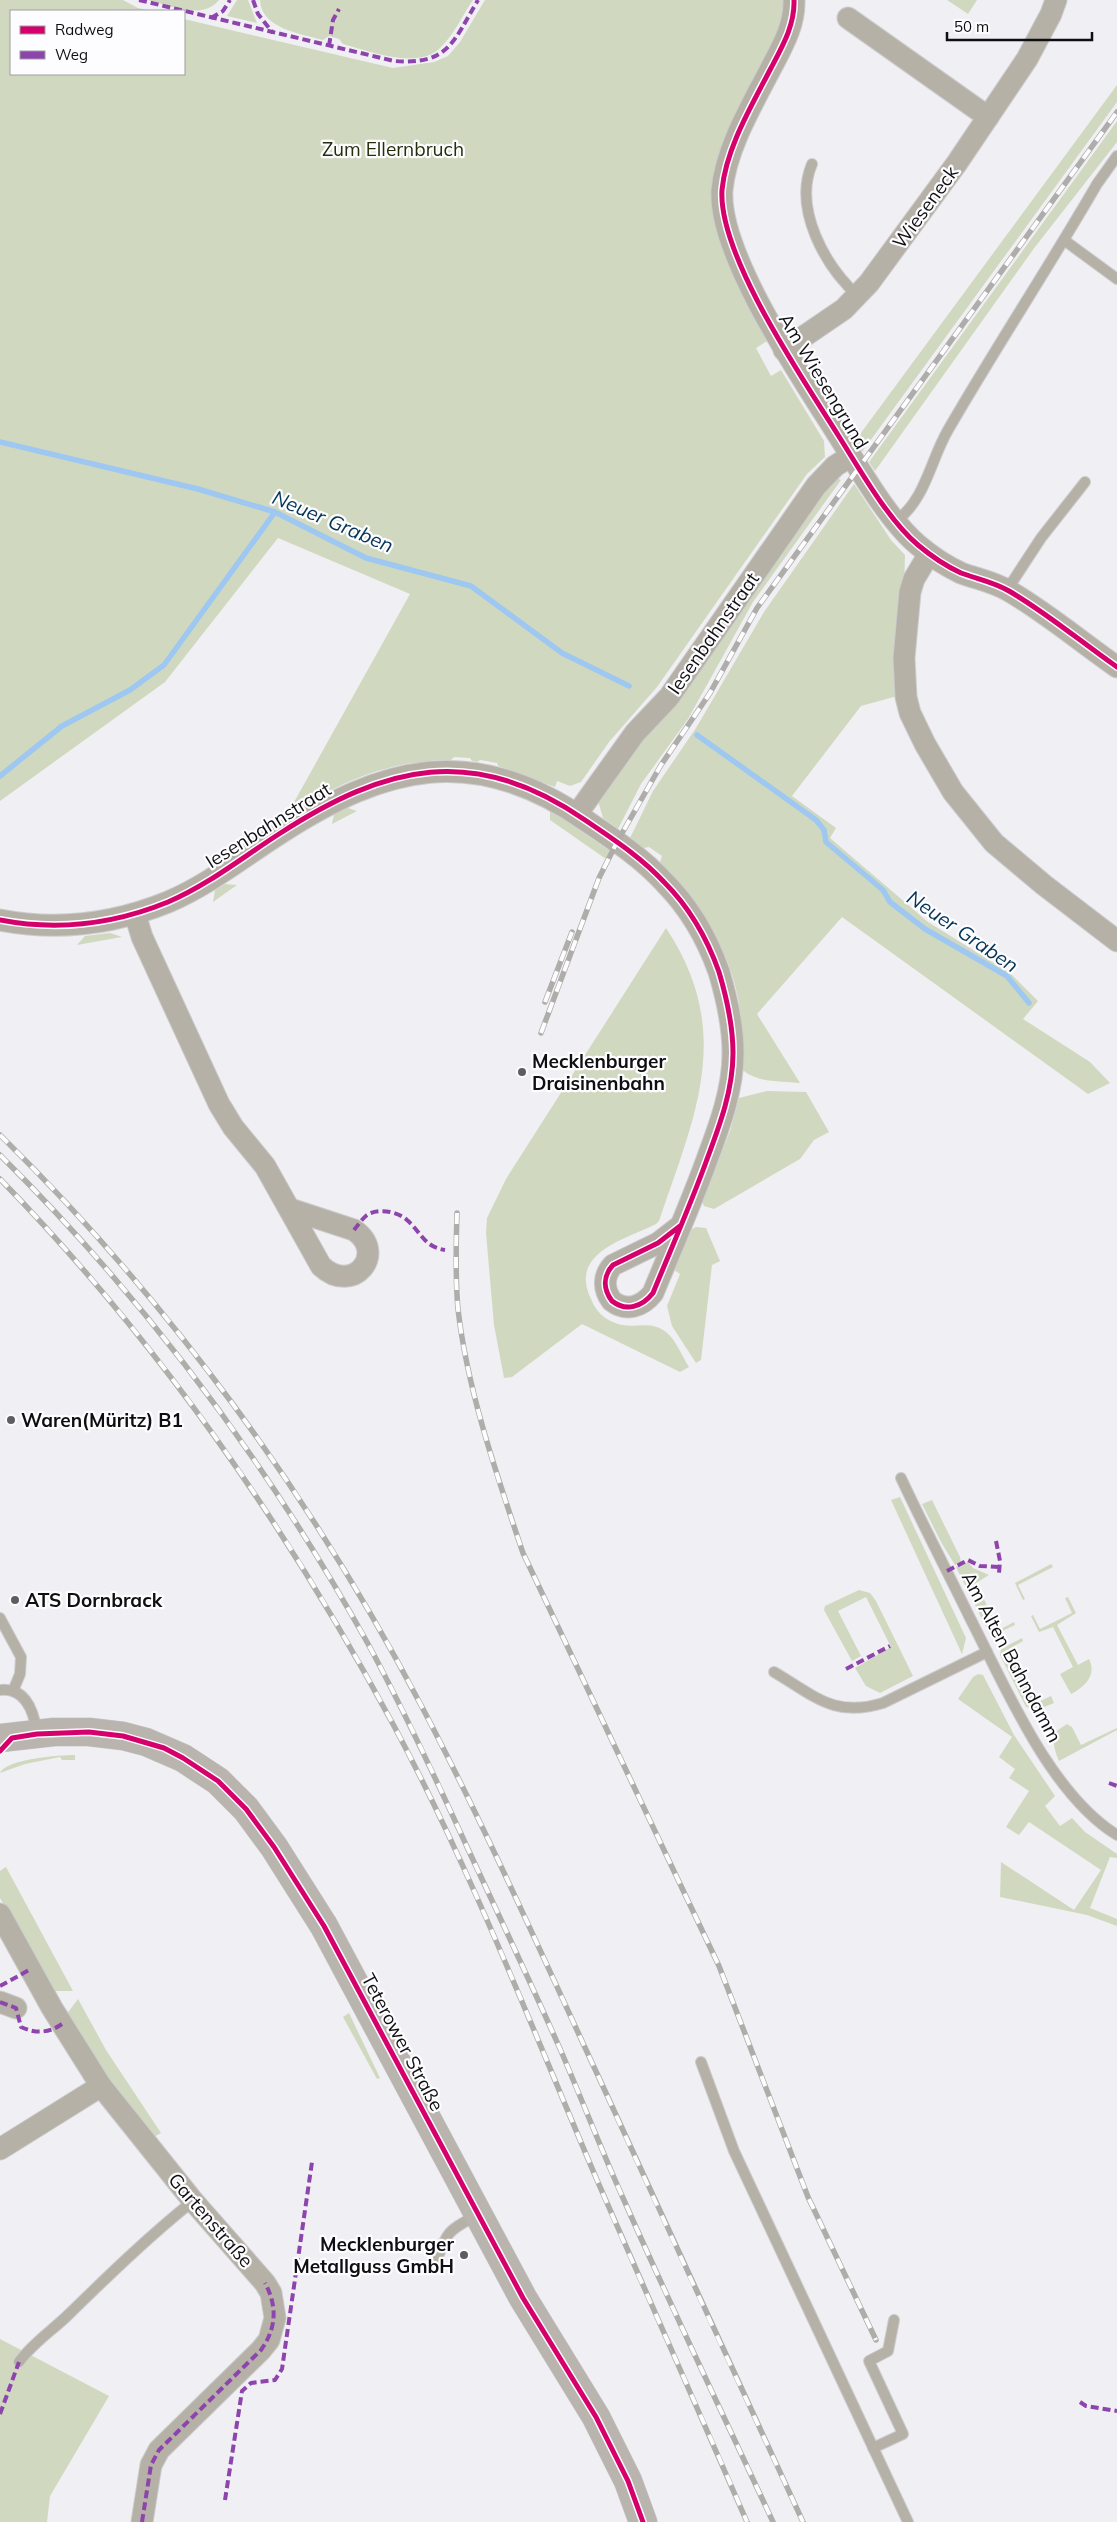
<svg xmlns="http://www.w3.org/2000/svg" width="1117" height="2522" viewBox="0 0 1117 2522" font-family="Mulish,sans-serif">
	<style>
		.green { fill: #d0d9c0 }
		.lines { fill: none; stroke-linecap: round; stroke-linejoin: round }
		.stream { stroke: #9ec8f1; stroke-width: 5.5 }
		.lane-casing { stroke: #ccccce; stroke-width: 12 }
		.street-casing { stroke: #ccccce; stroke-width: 23 }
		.primary-casing { stroke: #ccccce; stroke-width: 29 }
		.lane { stroke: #b5b1a7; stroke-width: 10 }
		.street { stroke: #b5b1a7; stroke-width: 21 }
		.primary { stroke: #b9b4ad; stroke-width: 28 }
		.rail-casing { stroke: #afada9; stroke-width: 5.5 }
		.rail { stroke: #fdfcfe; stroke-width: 4; stroke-dasharray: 11; stroke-linecap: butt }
		.quiet { stroke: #8e44ad; stroke-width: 4; stroke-dasharray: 8 4; stroke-linecap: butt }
		.cycleway-casing { stroke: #fdfcfe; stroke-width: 8 }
		.cycleway { stroke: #d6006c; stroke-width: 5 }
		.poi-dot { fill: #5e5d60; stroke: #fdfcfe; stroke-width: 2 }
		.labels { text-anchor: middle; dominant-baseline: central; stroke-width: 4.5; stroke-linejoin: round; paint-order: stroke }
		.park-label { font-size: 19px; fill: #242e0d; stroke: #fdfcfe }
		.street-label { font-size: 19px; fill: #0f0f11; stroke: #fdfcfe }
		.poi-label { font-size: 19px; font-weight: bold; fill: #0f0f11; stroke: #fdfcfe; text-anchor: start }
		.water-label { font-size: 20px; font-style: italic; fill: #043458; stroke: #fdfcfe }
	</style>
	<rect width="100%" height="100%" fill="#f0eff3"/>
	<g class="green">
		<path d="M0 0H123L138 8 153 11H11V74H184V19L393 68 434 62 448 56 460 42 485 0H785L779 31 719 163 766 328 767 341 756 348 771 376 781 370 824 441 825 457 807 474 657 687 609 742 581 782 570 786 557 781 555 787 498 766 497 763 480 760 477 762 472 761 470 758 454 757 451 760C390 760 340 781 290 815L288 813 410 594 278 538 165 682 0 801Z"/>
		<path d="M148 0H219C202 21 170 5 148 0Z"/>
		<polygon points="237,0 248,0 257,23 227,16"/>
		<path d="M260 0H473C462 16 454 35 440 48 419 70 368 51 343 44L339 39 329 36 323 40C302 34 261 29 260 0Z"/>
		<polygon points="947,0 977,0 968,14"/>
		<polygon points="1117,85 1117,102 862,452 855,441"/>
		<polygon points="1117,121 1117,142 1035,247 875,471 869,462"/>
		<polygon points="835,477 841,480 753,602 688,719 641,784 618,829 603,818 598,801"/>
		<path d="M854 484 891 540 905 555 901 695 861 706 792 796 836 828 830 838 928 922 1010 973 1038 1001 1023 1019 1090 1062 1110 1083 1088 1094 842 917 757 1014 800 1083C782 1081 755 1083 742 1069 741 1053 742 1036 741 1019 736 958 702 904 660 862L662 856 649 847 644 848 630 838 653 791 696 728 764 612Z"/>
		<polygon points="345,807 357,811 332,824 334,814"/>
		<polygon points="550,810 610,851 606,859 550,820"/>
		<polygon points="225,884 237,885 213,902 215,890"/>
		<path d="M666 928C735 1032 695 1115 659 1221L656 1224C627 1239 568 1252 591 1299 596 1312 605 1320 618 1324 635 1329 650 1320 666 1332 676 1340 682 1356 689 1367L680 1372 582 1324 512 1377 504 1378 494 1325 486 1233 487 1218 506 1179Z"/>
		<polygon points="110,933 122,937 77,945 85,936"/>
		<polygon points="767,1091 806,1092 829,1132 814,1140 800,1159 714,1209 704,1206 702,1201 730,1131 739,1098"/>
		<polygon points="696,1227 706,1228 720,1261 712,1265 701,1360 696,1363 672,1326 667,1306 680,1274 674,1270 692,1229"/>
		<polygon points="900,1497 966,1638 962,1654 891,1500"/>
		<polygon points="932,1500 960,1557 961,1562 955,1565 941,1542 922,1504"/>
		<polygon points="968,1562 973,1568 989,1575 976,1583 999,1630 1014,1622 1015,1625 996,1634 988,1631 956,1567"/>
		<polygon points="1051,1564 1053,1567 1018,1585 1025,1599 1023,1600 1015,1583"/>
		<polygon points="859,1590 870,1593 876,1601 913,1676 880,1693 866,1686 855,1668 891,1647 866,1597 838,1611 861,1656 852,1661 824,1610 825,1606"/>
		<path d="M1068 1597 1076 1613 1057 1625 1078 1665 1089 1659C1097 1675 1085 1687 1071 1694L1060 1674 1073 1667 1053 1627 1039 1632 1031 1616 1033 1615 1040 1629 1072 1613 1065 1598Z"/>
		<polygon points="1022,1638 1023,1641 1009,1649 1036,1703 1051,1696 1054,1703 1039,1709 1026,1707 1000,1655 1001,1649"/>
		<polygon points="978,1674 983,1675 1014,1735 1055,1796 1045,1806 1060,1826 1072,1818 1085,1832 1117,1854 1117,1858 1110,1857 1090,1908 1117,1919 1117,1926 1087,1915 1000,1897 1001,1862 1074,1910 1101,1870 1029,1822 1019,1835 1006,1827 1029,1791 1009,1778 1015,1769 999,1757 1012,1737 958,1699 973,1677"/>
		<path d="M1067 1724 1072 1727 1081 1745 1117 1728V1730L1059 1761C1055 1751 1052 1744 1055 1732Z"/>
		<path d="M75 1755V1760H62L60 1757 25 1764 0 1773C6 1759 60 1755 75 1755Z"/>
		<polygon points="6,1867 73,1991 52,1991 0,1898 0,1871"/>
		<polygon points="78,1999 106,2050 161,2133 150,2139 108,2081 66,2015"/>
		<polygon points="349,2013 380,2078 377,2079 343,2017"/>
		<polygon points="0,2339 109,2396 50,2496 47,2522 0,2522"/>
	</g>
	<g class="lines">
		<g class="stream">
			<polyline points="0,442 198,489 275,512 366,558 471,586 562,653 629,686"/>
			<polyline points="697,735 816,820 824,830 826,842 883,890 890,902 925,929 1007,976 1029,1003"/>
			<polyline points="0,776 62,726 130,690 164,665 275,512"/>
		</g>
		<defs>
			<g id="lane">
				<path d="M812 164C793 209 825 266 858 296"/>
				<polyline points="1064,240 1117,279"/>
				<path d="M896 521C926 499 930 461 948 430 996 347 1049 267 1097 184L1117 156"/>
				<polyline points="1007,590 1041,538 1085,482"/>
				<path d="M901 1478C923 1525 947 1571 970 1618 1005 1686 1050 1794 1117 1835"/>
				<polyline points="0,1618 21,1657 20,1674 13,1691"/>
				<path d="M774 1672C815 1696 834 1718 883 1703L987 1652"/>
				<path d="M0 1690C26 1687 34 1712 37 1733"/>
				<polyline points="701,2062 734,2151 908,2522"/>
				<path d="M437 2260C447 2230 450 2230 477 2215"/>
				<path d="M19 2362C32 2344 50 2332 66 2317 107 2277 148 2237 193 2201"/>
				<polyline points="873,2448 903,2434 869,2361 888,2351 894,2320"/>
			</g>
			<g id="street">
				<path d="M794 0C795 25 782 47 771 68 752 105 726 148 722 190 718 255 803 379 838 435 859 468 888 520 918 545 931 556 946 566 961 573 977 579 994 582 1009 591 1047 613 1081 642 1117 667"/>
				<polyline points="848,18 988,117"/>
				<polyline points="784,350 844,309 869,283 957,163 1027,59 1051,14 1056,0"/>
				<polyline points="929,554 914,579 910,592 904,658 906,697 910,713 925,744 953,792 994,843 1044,885 1117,941"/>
				<polyline points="577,814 635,733 669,697 816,486 835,466 851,456"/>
				<path d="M135 914 142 937 219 1104 233 1127 265 1166 321 1266C353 1296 388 1253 354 1230L290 1209"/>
				<path d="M0 920C57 931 114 924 168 902 208 885 243 857 279 834 385 765 474 743 585 820 613 839 641 857 664 882 690 908 707 938 719 972 727 999 733 1025 733 1053 733 1091 719 1127 706 1162 690 1206 671 1249 653 1293 642 1307 626 1312 612 1301 603 1289 603 1276 613 1265L658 1243 680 1226"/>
				<polyline points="0,1914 52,2008 101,2086 193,2201 265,2283 271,2293 275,2318 269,2340 261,2350 159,2450 151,2465 142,2522"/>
				<polyline points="0,2002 16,2008"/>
				<polyline points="0,2149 101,2086"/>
			</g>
			<polyline id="primary" points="0,1738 54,1732 89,1732 123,1736 146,1742 183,1758 218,1781 246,1809 274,1847 324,1926 523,2298 596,2417 628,2481 643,2522"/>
		</defs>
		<use href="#lane" class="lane-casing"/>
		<use href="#street" class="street-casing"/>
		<use href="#primary" class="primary-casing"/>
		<use href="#lane" class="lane"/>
		<use href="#street" class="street"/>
		<use href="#primary" class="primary"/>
		<defs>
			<g id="rail">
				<polyline points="545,1002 572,932"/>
				<polyline points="541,1033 599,878 617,842 661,765 710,693 757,608 1117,112"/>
				<path d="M0 1135C169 1301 312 1497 422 1707 486 1829 542 1955 600 2080 667 2228 735 2375 803 2522"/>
				<path d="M0 1155C145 1299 268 1464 367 1642 404 1710 436 1779 468 1849 499 1916 531 1983 561 2051 582 2100 601 2149 623 2198 671 2307 723 2414 773 2522"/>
				<path d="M0 1179C159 1342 286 1525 394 1726 472 1872 532 2028 597 2180 646 2294 698 2408 747 2522"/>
				<path d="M457 1213C456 1245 455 1277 458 1309 467 1389 497 1476 523 1553L719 1966 808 2197 876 2340"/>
			</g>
		</defs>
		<use href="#rail" class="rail-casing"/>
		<use href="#rail" class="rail"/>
		<g class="quiet">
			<path d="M139 0 394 61C449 65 453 42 478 0"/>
			<polyline points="253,0 258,14 273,33"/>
			<polyline points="211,18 223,11 230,0"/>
			<polyline points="329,46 333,20 339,9"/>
			<path d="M354 1230C358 1225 362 1219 367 1215 378 1208 397 1211 407 1220 421 1232 424 1247 445 1250"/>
			<polyline points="996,1541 1000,1561 999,1573"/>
			<polyline points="947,1571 968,1560 980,1566 1000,1567"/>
			<polyline points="846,1669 890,1646"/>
			<polyline points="1109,1783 1117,1786"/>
			<polyline points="0,1986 31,1969"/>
			<path d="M0 2002 16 2008 21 2027C36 2034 49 2033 62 2024"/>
			<polyline points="1080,2402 1086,2406 1117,2411"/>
			<polyline points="0,2414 19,2362"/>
			<polyline points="225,2500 242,2391 251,2383 275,2380 282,2369 312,2162"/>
			<path d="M142 2522 151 2465 159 2450 261 2350C276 2329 278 2307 265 2283"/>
		</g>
		<defs>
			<g id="cycleway">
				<path d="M794 0C795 25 782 47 771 68 752 105 726 148 722 190 718 255 803 379 838 435 859 468 888 520 918 545 931 556 946 566 961 573 977 579 994 582 1009 591 1047 613 1081 642 1117 667"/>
				<path d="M0 920C57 931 114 924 168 902 208 885 243 857 279 834 385 765 474 743 585 820 613 839 641 857 664 882 690 908 707 938 719 972 727 999 733 1025 733 1053 733 1091 719 1127 706 1162 690 1206 671 1249 653 1293 642 1307 626 1312 612 1301 603 1289 603 1276 613 1265L658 1243 680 1226"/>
				<polyline points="0,1751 12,1738 37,1734 89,1732 123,1736 164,1748 183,1758 218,1781 246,1809 274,1847 324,1926 523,2298 596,2417 628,2481 643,2522"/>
			</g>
		</defs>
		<use href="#cycleway" class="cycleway-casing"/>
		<use href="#cycleway" class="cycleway"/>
	</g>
	<g class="poi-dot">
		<circle cx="522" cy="1072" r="5"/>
		<circle cx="11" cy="1420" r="5"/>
		<circle cx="15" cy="1600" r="5"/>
		<circle cx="464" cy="2255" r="5"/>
	</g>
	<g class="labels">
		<g class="park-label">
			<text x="393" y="149">Zum Ellernbruch</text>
		</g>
		<g class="street-label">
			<text transform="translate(925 207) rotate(-54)">Wieseneck</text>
			<text transform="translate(824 381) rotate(59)">Am Wiesengrund</text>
			<text transform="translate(713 633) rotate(-55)">Iesenbahnstraat</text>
			<text transform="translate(268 825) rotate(-32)">Iesenbahnstraat</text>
			<text transform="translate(1012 1657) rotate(62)">Am Alten Bahndamm</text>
			<text transform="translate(403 2042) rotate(62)">Teterower Straße</text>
			<text transform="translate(211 2220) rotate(49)">Gartenstraße</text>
		</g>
		<g class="poi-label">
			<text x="532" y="1061">Mecklenburger<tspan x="532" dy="22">Draisinenbahn</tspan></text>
			<text x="21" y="1420">Waren(Müritz) B1</text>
			<text x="25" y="1600">ATS Dornbrack</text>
			<text x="454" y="2244" text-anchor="end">Mecklenburger<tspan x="454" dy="22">Metallguss GmbH</tspan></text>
		</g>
		<g class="water-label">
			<text transform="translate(333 521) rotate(23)">Neuer Graben</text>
			<text transform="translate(963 931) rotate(34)">Neuer Graben</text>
		</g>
	</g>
	<rect x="10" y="10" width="175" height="65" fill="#fdfcfe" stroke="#9e9d9f"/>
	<rect x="20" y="26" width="25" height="8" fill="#d6006c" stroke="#9e9d9f"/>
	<text x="55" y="35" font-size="15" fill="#0f0f11">Radweg</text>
	<rect x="20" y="51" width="25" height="8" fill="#8e44ad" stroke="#9e9d9f"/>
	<text x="55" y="60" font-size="15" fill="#0f0f11">Weg</text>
	<path d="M947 32v8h145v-8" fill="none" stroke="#0f0f11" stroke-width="2.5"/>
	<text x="954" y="32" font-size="15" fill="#0f0f11" stroke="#fdfcfe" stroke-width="4" paint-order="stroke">50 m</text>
</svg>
